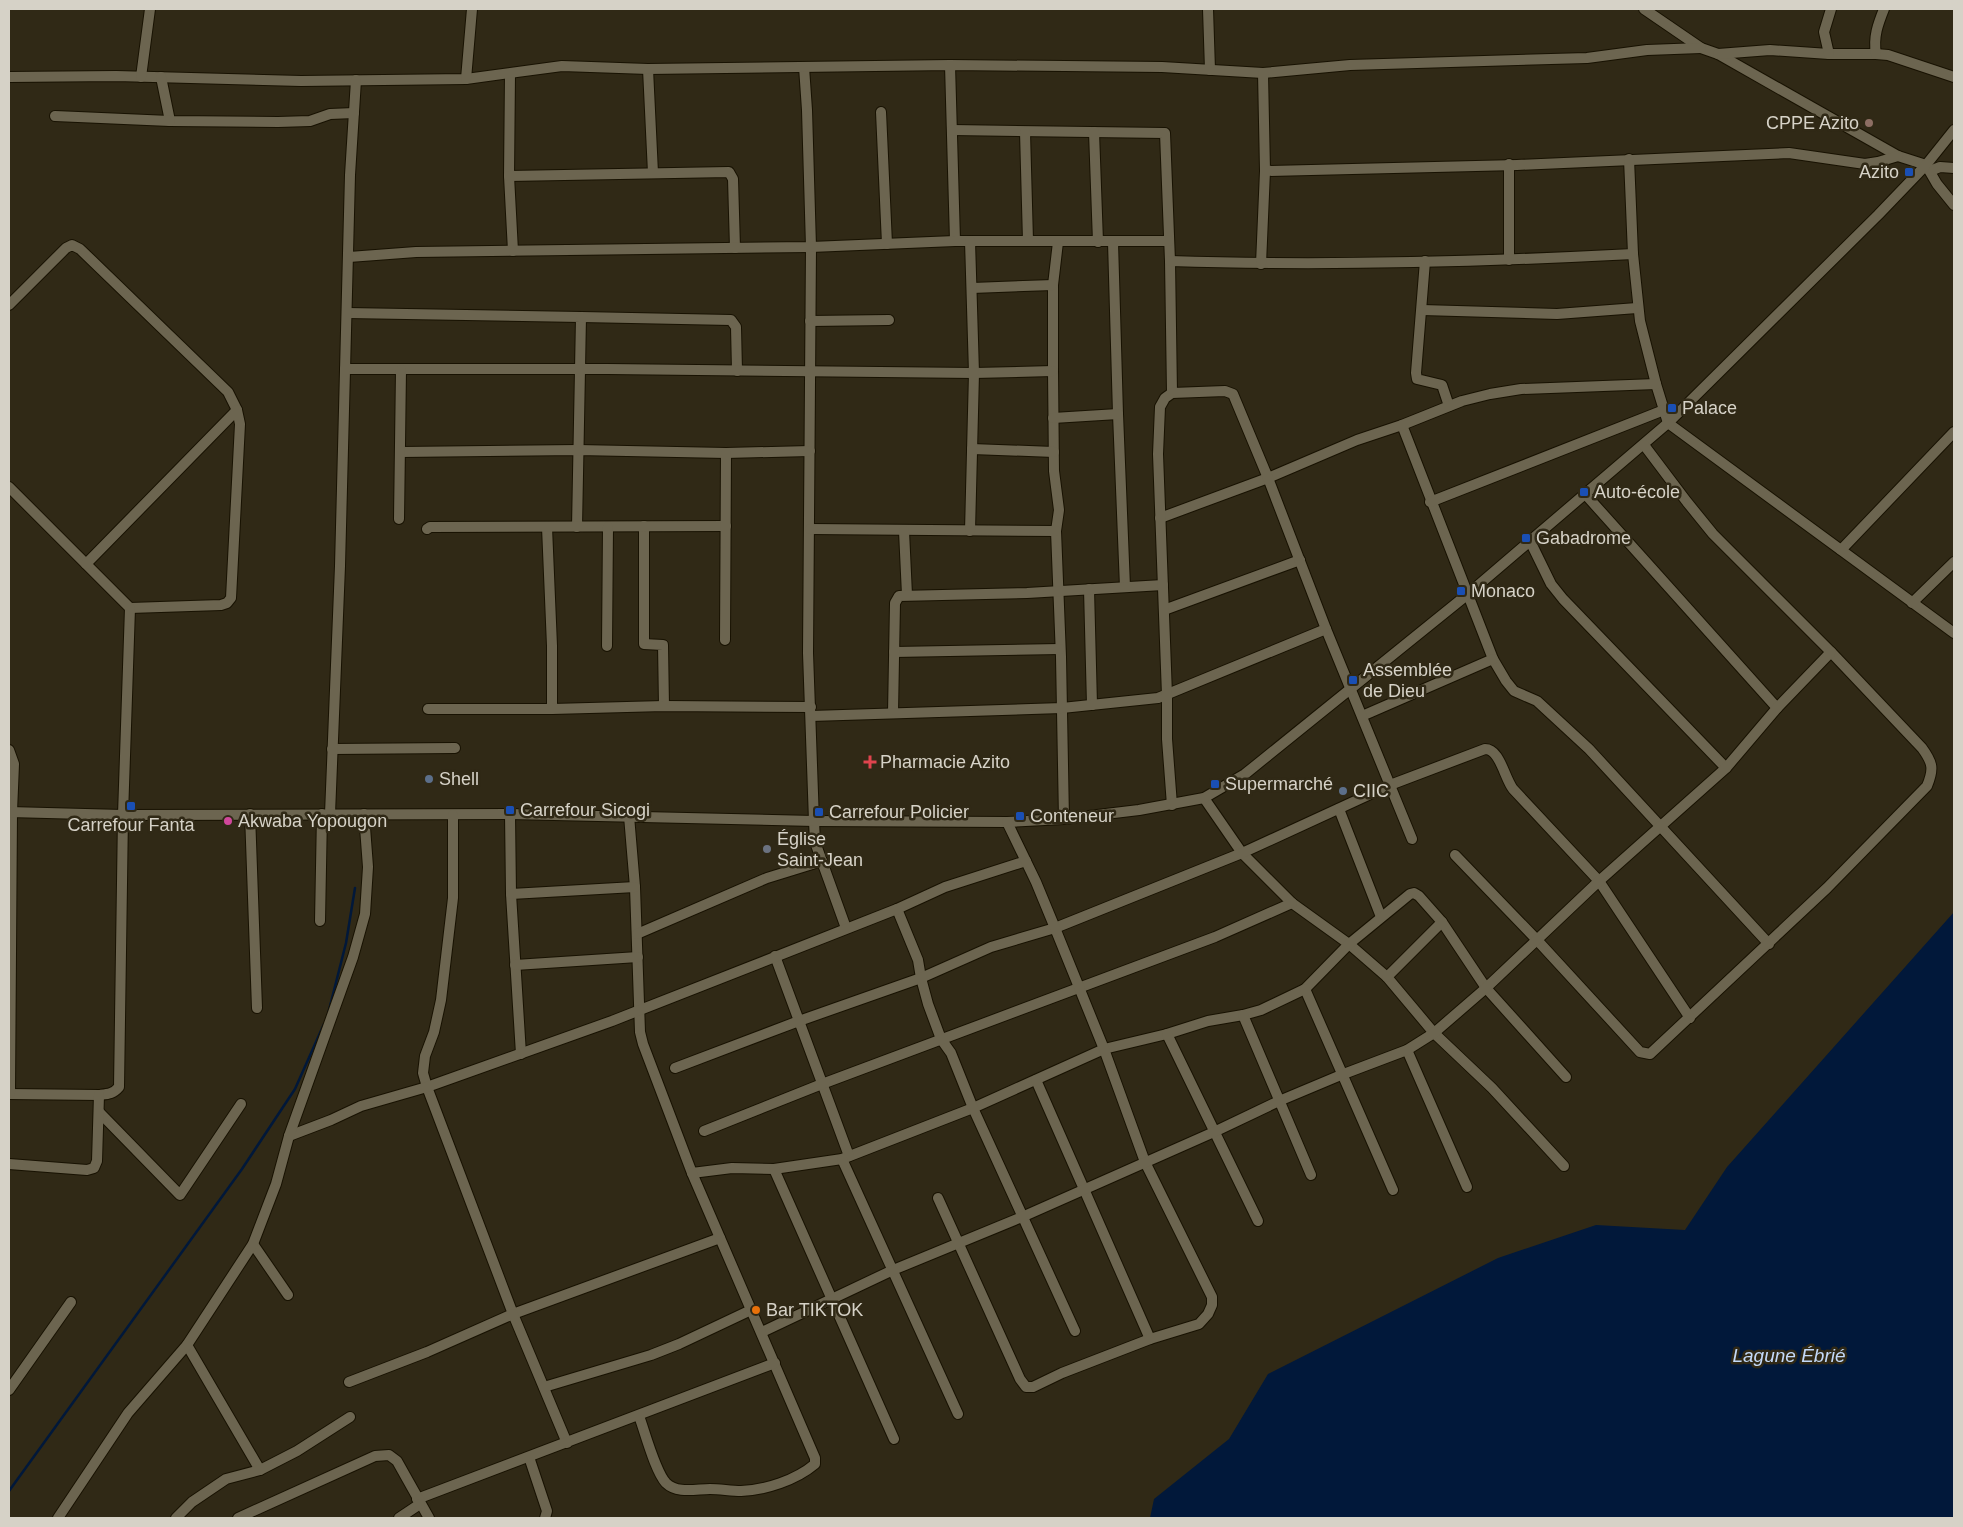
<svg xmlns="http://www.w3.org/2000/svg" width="1963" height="1527" viewBox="0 0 1963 1527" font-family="Helvetica,sans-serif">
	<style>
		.water { fill: #01183a }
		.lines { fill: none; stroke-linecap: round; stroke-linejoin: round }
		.stream { stroke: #01183a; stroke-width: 2.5 }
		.minor-casing { stroke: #181202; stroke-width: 12 }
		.minor { stroke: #6c6550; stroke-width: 10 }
		.education-dot { fill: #8d6e63; stroke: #302916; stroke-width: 2 }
		.transit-dot { fill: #1a4fb4; stroke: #302916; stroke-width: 2 }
		.health-dot { fill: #e0444e; stroke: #302916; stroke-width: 2 }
		.service-dot { fill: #5c6f8a; stroke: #302916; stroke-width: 2 }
		.hotel-dot { fill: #d1479c; stroke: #302916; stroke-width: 2 }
		.worship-dot { fill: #6b7280; stroke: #302916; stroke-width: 2 }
		.food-dot { fill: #e8710a; stroke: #302916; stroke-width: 2 }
		.labels { text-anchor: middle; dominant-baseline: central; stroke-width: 5; stroke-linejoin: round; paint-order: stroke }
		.poi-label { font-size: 18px; fill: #d6d2c7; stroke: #302916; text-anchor: start }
		.water-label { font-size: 19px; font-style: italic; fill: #c3d9f8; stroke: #302916 }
	</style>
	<rect width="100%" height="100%" fill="#302916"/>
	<polygon class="water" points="1954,912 1954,1518 1150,1518 1154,1499 1229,1439 1268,1374 1498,1258 1596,1225 1685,1230 1727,1167"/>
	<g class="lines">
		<g class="stream">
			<polyline points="328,1014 346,943 355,888"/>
			<polyline points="9,1491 242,1169 295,1089 324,1024"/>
		</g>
		<defs>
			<g id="minor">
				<polyline points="1208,9 1210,70"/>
				<polyline points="1644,9 1701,48 1718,54 1898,156 1926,165 1937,184 1954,205"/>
				<polyline points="1718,54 1770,50 1829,54 1876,54 1888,55 1954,77"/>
				<polyline points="1829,54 1824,32 1831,9"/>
				<path d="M1876 54C1873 37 1878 24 1884 9"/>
				<polyline points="950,65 955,241"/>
				<polyline points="804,67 807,110 811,247 808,653 814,821 815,842 846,928"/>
				<polyline points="648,69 653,173"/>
				<polyline points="510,74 509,176 513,251"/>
				<polyline points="9,77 116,76 301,81 466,79 562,66 648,69 950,65 1162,67 1263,73 1350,65 1587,58 1647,50 1701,48"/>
				<polyline points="141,77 150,9"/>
				<polyline points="161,77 170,121 278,122 310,121 330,114 354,113"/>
				<polyline points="466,79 472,9"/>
				<polyline points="881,112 887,244"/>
				<polyline points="55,116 170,121"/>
				<polyline points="952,130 1165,133 1170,261 1172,393"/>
				<polyline points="1025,132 1028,241"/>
				<polyline points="1094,132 1098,242"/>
				<polyline points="1265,171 1517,165 1789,153 1865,164 1878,162 1898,156"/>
				<polyline points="1930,171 1940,167 1954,168"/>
				<polyline points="509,176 729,172 733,179 735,248"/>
				<polyline points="1058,242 1053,285 1053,371 1054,471 1059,510 1056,531 1061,657 1064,819"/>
				<polyline points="1113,242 1118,414 1125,587"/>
				<polyline points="1633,254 1640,321 1656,384 1668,423 1954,633"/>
				<polyline points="349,257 416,252 811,247 955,241 1169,241"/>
				<polyline points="1509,260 1509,164"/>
				<path d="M1170 261C1325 266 1479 262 1633 254L1629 159"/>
				<polyline points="1425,261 1416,373 1417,379 1442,385 1449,406"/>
				<polyline points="1261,264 1265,171 1263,73"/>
				<polyline points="972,288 1053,285"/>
				<polyline points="9,305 66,248 72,245 80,249 228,392 237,410 240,424 231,598 227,603 221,605 130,608"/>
				<polyline points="1422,310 1557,314 1637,308"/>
				<polyline points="347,313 581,317 577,527"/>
				<polyline points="581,317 731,320 736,327 737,371"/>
				<polyline points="810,321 889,320"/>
				<polyline points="345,369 608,369 974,373 1053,371"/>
				<polyline points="1053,418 1118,414"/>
				<polyline points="1402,425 1493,659 1506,681 1514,691 1537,701 1589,749 1769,944"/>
				<polyline points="972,449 1054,452"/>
				<polyline points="401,452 578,450 726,453 810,451"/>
				<path d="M9 487 130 608 123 815 119 1087C113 1094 108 1094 99 1095L9 1094"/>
				<polyline points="1586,495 1777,708"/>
				<polyline points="1430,502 1664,410"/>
				<polyline points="1160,518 1268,478 1357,440 1402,425 1462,401 1490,394 1521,389 1656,384"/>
				<polyline points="399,519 401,370"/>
				<polyline points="644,526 644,644 663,645 664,706"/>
				<polyline points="547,527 552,646 552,709"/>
				<polyline points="427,529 430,527 726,526"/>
				<polyline points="810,529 1056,531"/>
				<polyline points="904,531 907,595"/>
				<polyline points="970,531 974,373 970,241"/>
				<polyline points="1530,541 1551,584 1563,599 1726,768"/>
				<polyline points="1841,550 1954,432"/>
				<polyline points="86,564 237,410"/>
				<polyline points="1089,589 1092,705"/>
				<polyline points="1912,603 1954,562"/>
				<polyline points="1164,610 1300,560"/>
				<polyline points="725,640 726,453"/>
				<polyline points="607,646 608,527"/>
				<polyline points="894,652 1060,649"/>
				<polyline points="428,709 552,709 664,706 811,707"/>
				<polyline points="893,713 895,603 899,596 1027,593 1163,585"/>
				<polyline points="811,716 1062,708 1158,698 1326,629"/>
				<polyline points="1362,716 1493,659"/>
				<polyline points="332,749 455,748"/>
				<polyline points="9,750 14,764 12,812 10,1094"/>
				<polyline points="1204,798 1242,853 1292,903 1349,944 1387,977 1434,1033 1492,1088 1564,1166"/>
				<polyline points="1172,805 1167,739 1167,695 1158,454 1160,407 1165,398 1172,393 1225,391 1233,394 1268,478 1326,629 1412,839"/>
				<polyline points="1339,809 1381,917"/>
				<polyline points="9,812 123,815 510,814 814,821 1007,822 1064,819 1139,810 1204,798 1245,774 1468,594 1668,423 1878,215 1926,165 1954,130"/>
				<polyline points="250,814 257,1008"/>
				<polyline points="330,814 340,566 350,175 356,80"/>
				<polyline points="510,814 511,894 521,1054"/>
				<polyline points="453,815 453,898 441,1000 434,1032 425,1056 423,1073 427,1087 513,1314 720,1238"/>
				<polyline points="629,816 635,887 640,1032 643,1044 692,1173 732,1168 774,1169 842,1159 973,1108 1104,1049 1167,1034 1208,1021 1243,1015 1261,1010 1305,989 1349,944 1410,894 1414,893 1419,896 1442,922 1486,988 1566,1077"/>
				<path d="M1455 855 1537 940 1640 1052 1650 1054 1827 888 1927 786C1934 769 1933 763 1922 748L1831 652 1713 534 1687 502 1644 445"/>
				<polyline points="511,894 635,887"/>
				<polyline points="897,909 918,960 921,978 928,1004 941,1039 951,1053 973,1108 1075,1331"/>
				<polyline points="320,921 322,814"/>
				<polyline points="637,934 767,878 822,861"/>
				<polyline points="775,956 849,1156"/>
				<polyline points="515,965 638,957"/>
				<polyline points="1387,977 1442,922"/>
				<polyline points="1305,989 1393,1190"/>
				<polyline points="1243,1015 1311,1175"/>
				<polyline points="1167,1034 1258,1221"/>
				<polyline points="1407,1050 1467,1187"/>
				<path d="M675 1068 799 1021 921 978 991 947 1055 928 1242 853 1390 785 1485 749C1500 749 1504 777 1513 789L1599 881 1690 1018"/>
				<polyline points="1036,1080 1150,1339"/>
				<polyline points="99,1112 180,1195 241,1104"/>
				<polyline points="704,1131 822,1084 1215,937 1292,903"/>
				<polyline points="289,1136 331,1120 361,1106 427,1087 612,1021 897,909 945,887 1026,861"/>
				<polyline points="842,1159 958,1414"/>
				<polyline points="9,1164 87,1170 94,1168 97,1161 99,1095"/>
				<polyline points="774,1169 894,1439"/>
				<polyline points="938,1198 1020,1379 1026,1387 1033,1387 1062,1373 1150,1339 1199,1324 1208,1314 1212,1305 1212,1297 1145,1162 1104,1049 1055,928 1036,882 1007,822"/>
				<polyline points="253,1244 288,1295"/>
				<polyline points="762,1332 893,1270 1022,1217 1214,1132 1279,1101 1341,1075 1407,1050 1434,1033 1486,988 1599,881 1726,768 1777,708 1831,652"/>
				<polyline points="187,1345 260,1470"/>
				<polyline points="349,1382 427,1352 513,1314 567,1443"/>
				<polyline points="544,1387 651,1355 679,1344 751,1310"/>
				<polyline points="9,1390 71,1302"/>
				<path d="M639 1416C645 1432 655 1471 666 1483 677 1494 696 1489 710 1489 720 1489 731 1491 741 1491 766 1490 796 1480 815 1464V1458L692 1173"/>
				<polyline points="529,1457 547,1511 545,1518"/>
				<polyline points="417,1499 775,1363"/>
				<polyline points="58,1518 128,1413 187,1345 253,1244 276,1184 289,1136 353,957 365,914 368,867 364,814"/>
				<polyline points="176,1518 192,1502 226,1479 260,1470 297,1451 350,1417"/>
				<polyline points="238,1518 375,1456 389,1455 397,1461 429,1518"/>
				<polyline points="399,1518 420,1504"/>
			</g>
		</defs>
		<use href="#minor" class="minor-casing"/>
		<use href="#minor" class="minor"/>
	</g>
	<circle class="education-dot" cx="1869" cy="123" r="5"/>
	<g class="transit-dot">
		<rect x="1904" y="167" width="10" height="10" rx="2.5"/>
		<rect x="1667" y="403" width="10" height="10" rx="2.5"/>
		<rect x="1579" y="487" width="10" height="10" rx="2.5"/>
		<rect x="1521" y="533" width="10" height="10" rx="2.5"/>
		<rect x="1456" y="586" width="10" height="10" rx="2.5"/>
		<rect x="1348" y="675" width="10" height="10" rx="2.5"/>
		<rect x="1210" y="779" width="10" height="10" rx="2.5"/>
		<rect x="126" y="801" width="10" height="10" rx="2.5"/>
		<rect x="505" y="805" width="10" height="10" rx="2.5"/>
		<rect x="814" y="807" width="10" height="10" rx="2.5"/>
		<rect x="1015" y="811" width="10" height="10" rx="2.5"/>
	</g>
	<path class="health-dot" d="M867.5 754.5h5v5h5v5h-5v5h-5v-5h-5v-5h5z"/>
	<g class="service-dot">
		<circle cx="429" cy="779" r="5"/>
		<circle cx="1343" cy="791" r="5"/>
	</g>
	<circle class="hotel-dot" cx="228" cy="821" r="5"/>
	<circle class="worship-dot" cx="767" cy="849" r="5"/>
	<circle class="food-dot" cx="756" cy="1310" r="5"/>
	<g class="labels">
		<g class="poi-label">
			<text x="1859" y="123" text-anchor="end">CPPE Azito</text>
			<text x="1899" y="172" text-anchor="end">Azito</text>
			<text x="1682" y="408">Palace</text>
			<text x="1594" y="492">Auto-école</text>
			<text x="1536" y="538">Gabadrome</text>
			<text x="1471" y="591">Monaco</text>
			<text x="1363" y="670">Assemblée<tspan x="1363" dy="21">de Dieu</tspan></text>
			<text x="880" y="762">Pharmacie Azito</text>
			<text x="439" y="779">Shell</text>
			<text x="1225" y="784">Supermarché</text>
			<text x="1353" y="791">CIIC</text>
			<text x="520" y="810">Carrefour Sicogi</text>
			<text x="829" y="812">Carrefour Policier</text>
			<text x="1030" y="816">Conteneur</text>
			<text x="238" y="821">Akwaba Yopougon</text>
			<text x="131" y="825" text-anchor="middle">Carrefour Fanta</text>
			<text x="777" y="839">Église<tspan x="777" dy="21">Saint-Jean</tspan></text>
			<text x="766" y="1310">Bar TIKTOK</text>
		</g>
		<g class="water-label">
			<text x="1789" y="1355">Lagune Ébrié</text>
		</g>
	</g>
	<rect width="1963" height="1527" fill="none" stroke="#d6d2c7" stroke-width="20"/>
</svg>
